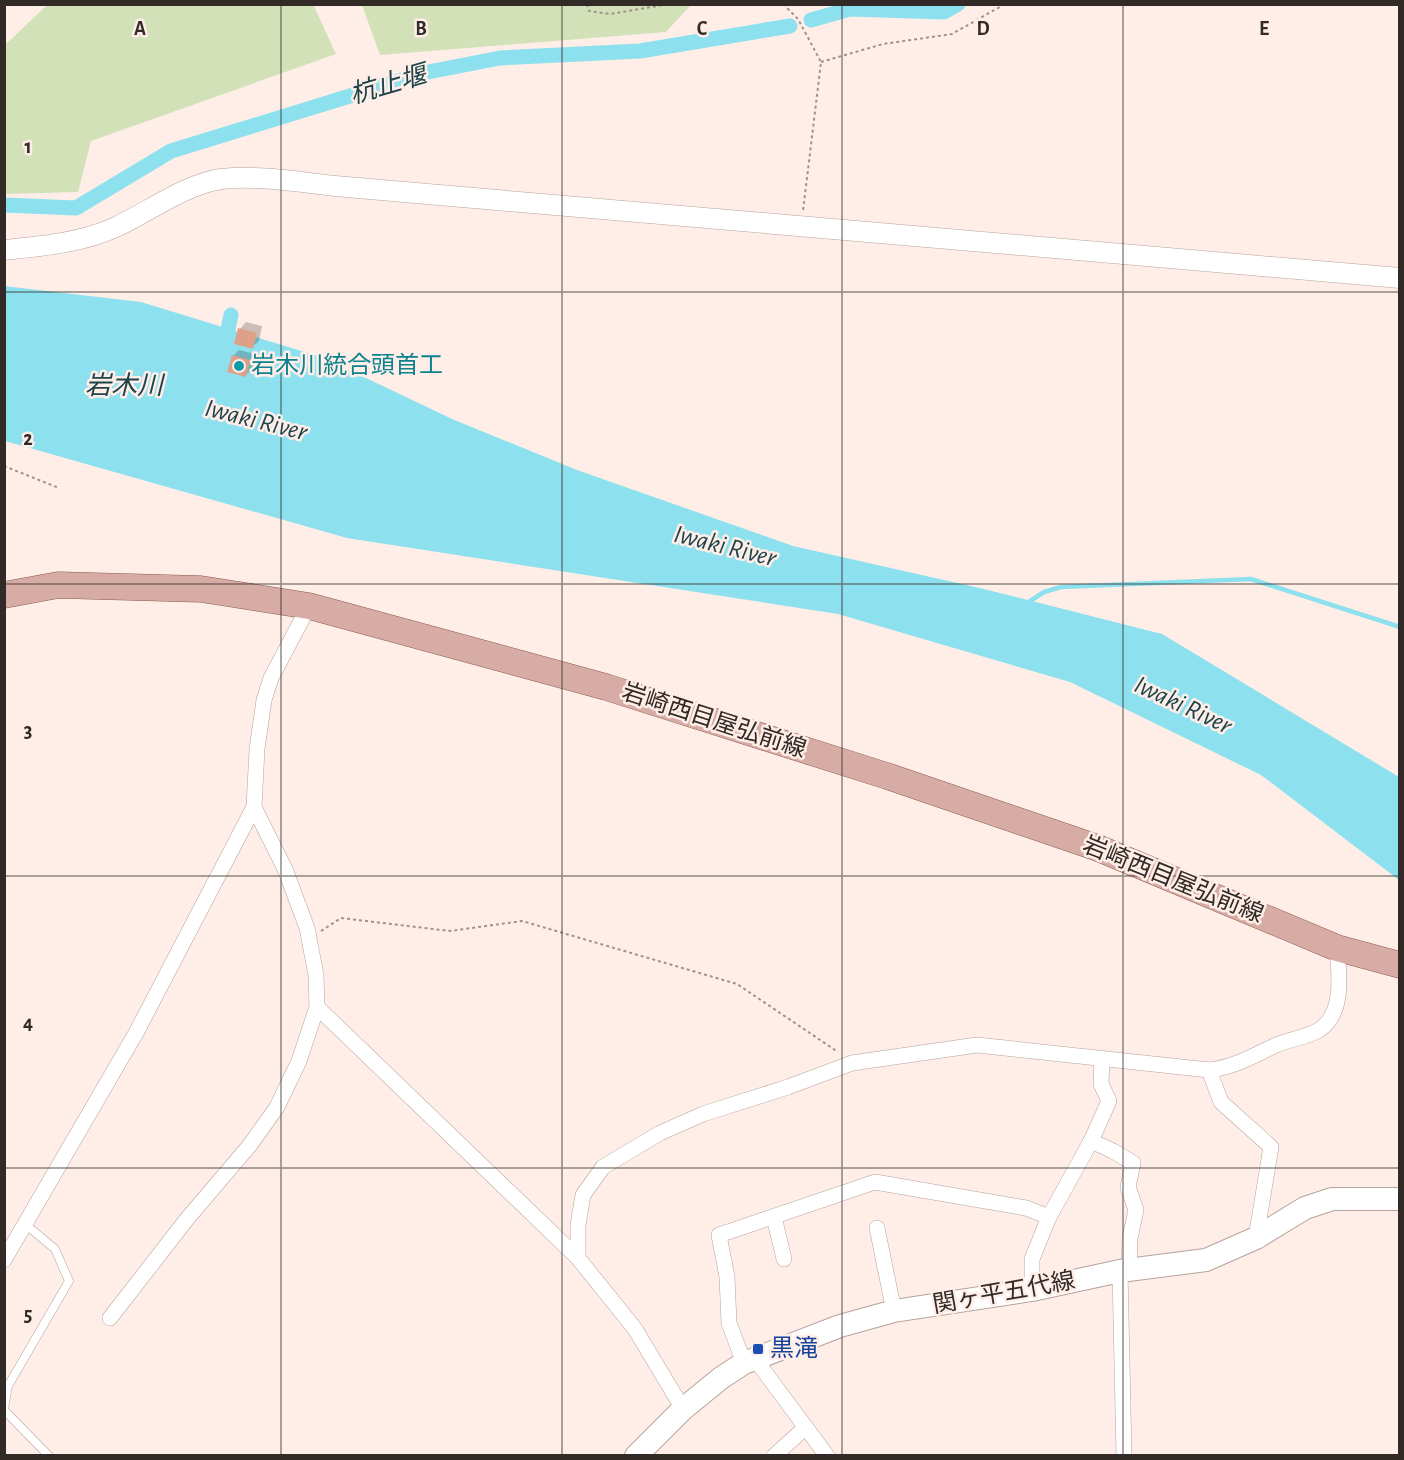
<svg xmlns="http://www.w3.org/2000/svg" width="1404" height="1460" viewBox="0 0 1404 1460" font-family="'Alegreya Sans','Noto Sans JP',sans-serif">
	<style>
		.green { fill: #d3e1b9 }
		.water { fill: #8de0ee }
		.shadow { fill: #0003 }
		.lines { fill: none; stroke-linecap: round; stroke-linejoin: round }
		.stream { stroke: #8de0ee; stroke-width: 4.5 }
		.canal { stroke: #8de0ee; stroke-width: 15 }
		.building { fill: #dea087 }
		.service-casing { stroke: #b6a39b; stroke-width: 9 }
		.minor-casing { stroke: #b6a39b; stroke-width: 16 }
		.tertiary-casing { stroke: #b6a39b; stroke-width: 21 }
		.secondary-casing { stroke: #b6a39b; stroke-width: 24 }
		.primary-casing { stroke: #8b5b51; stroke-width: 27 }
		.path { stroke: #9e928d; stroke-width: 2; stroke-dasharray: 3 3; stroke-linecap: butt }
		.service { stroke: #fff; stroke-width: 8 }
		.minor { stroke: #fff; stroke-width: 15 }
		.tertiary { stroke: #fff; stroke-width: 20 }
		.secondary { stroke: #fff; stroke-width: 22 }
		.primary { stroke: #d6aca4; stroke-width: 26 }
		.grid { fill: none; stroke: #312a27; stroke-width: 1.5; stroke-opacity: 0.55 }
		.culture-dot { fill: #0f9aa8; stroke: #feeee7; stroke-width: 2 }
		.transit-dot { fill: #1a4fb4; stroke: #feeee7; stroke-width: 2 }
		.labels { text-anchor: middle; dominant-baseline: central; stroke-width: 5; stroke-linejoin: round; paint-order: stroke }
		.culture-label { font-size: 24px; fill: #0d838f; stroke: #feeee7; text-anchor: start }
		.street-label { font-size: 24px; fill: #312a27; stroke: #feeee7 }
		.transit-label { font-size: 24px; fill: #164399; stroke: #feeee7; text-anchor: start }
		.water-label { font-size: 26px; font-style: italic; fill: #1e444b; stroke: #feeee7 }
		.grid-label { font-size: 20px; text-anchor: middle; font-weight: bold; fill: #312a27; stroke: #feeee7; stroke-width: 5; stroke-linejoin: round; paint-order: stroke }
	</style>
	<rect width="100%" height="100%" fill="#feeee7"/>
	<g class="green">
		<polygon points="313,4 336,54 91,141 78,192 5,194 5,45 47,5"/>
		<polygon points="362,5 362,4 691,5 666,32 380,55"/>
	</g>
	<polygon class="water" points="4,286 141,302 324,358 452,419 577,470 793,546 984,589 1162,634 1399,777 1399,880 1261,775 1070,682 838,614 347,538 5,441"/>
	<g class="shadow">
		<polygon points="246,322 262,326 259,341 252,347 240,329"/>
		<polygon points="239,350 256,354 252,369 246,375 233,356"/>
	</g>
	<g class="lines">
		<polyline class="stream" points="1027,603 1044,592 1061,587 1251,579 1400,627"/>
		<g class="canal">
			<polyline points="811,20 850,9 944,12 958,4"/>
			<polyline points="4,205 76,208 171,151 428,72 500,58 640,51 790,26"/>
			<polyline points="224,348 231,315"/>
		</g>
	</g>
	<g class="building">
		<polygon points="238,328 257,333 253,349 234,344"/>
		<polygon points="232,355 250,360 246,377 227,372"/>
	</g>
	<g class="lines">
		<defs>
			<g id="service">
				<polyline points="4,1409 8,1386 69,1281 55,1249 25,1224"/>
				<polyline points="4,1410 49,1456"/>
			</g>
			<g id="minor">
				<polyline points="317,1007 578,1258 635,1329 683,1409"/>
				<polyline points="1209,1070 1221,1102 1271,1147 1256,1238"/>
				<polyline points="1091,1141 1113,1151 1133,1163 1128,1187 1136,1210 1130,1238 1129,1270"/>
				<polyline points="774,1217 784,1259"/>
				<polyline points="1049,1217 1091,1141 1109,1101 1101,1084 1102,1058"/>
				<polyline points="877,1228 894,1311"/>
				<path d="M578 1258V1225L583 1195 603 1167 660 1133 703 1114 788 1087 852 1063 977 1045 1209 1070C1232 1068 1253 1056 1274 1046 1288 1039 1306 1038 1319 1030 1345 1013 1339 974 1337 948"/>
				<polyline points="4,1260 136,1033 254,807 257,749 264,700 271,678 309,606"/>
				<polyline points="1120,1271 1124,1456"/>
				<polyline points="110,1318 187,1219 250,1145 277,1107 299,1061 317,1007 316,975 307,928 285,869 254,807"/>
				<polyline points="755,1359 827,1456"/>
				<polyline points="744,1363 729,1323 727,1277 719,1235 875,1182 1026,1208 1049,1217 1032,1259 1032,1290"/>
				<polyline points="774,1456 806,1427"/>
			</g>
			<path id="tertiary" d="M4 250C42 246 81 243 116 227 148 212 186 184 221 179 259 175 298 182 335 186L1400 278"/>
			<polyline id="secondary" points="636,1456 683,1409 721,1378 744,1363 840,1326 894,1311 1032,1290 1120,1271 1206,1260 1256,1238 1305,1208 1332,1199 1400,1199"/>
			<polyline id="primary" points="4,595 58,585 201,589 309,606 606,687 887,776 1098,848 1337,948 1400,965"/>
		</defs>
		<use href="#service" class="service-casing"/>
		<use href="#minor" class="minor-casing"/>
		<use href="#tertiary" class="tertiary-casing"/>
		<use href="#secondary" class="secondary-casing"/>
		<use href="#primary" class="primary-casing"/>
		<g class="path">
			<polyline points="587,4 589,11 610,14 670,4"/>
			<polyline points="783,4 798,19 821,62 803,211"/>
			<polyline points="821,62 883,44 952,34 1005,4"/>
			<polyline points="4,466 59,488"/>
			<polyline points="321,931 341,918 450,931 522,921 737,984 838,1052"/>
		</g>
		<use href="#service" class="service"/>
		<use href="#minor" class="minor"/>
		<use href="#tertiary" class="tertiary"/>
		<use href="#secondary" class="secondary"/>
		<use href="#primary" class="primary"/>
	</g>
	<path class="grid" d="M281 4V1456M562 4V1456M842 4V1456M1123 4V1456M4 292H1400M4 584H1400M4 876H1400M4 1168H1400"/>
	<circle class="culture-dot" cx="239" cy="366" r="6"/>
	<rect class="transit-dot" x="752" y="1343" width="12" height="12" rx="3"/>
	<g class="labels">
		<g class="culture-label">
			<text x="251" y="366">岩木川統合頭首工</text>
		</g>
		<g class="street-label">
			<text transform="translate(714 721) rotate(18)">岩崎西目屋弘前線</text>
			<text transform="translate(1173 880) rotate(22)">岩崎西目屋弘前線</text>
			<text transform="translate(1004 1293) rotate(-10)">関ヶ平五代線</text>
		</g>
		<g class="transit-label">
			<text x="770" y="1349">黒滝</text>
		</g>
		<g class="water-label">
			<text transform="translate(388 85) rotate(-16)">杭止堰</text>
			<text x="124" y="386">岩木川</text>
			<text transform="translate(256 420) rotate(14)">Iwaki River</text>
			<text transform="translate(725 546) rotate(14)">Iwaki River</text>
			<text transform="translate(1183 705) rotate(25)">Iwaki River</text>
		</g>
	</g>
	<g class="grid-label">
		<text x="140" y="35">A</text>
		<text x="421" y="35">B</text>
		<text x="702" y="35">C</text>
		<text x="983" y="35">D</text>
		<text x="1264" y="35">E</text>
		<text x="28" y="153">1</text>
		<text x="28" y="445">2</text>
		<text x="28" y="737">3</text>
		<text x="28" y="1029">4</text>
		<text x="28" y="1321">5</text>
	</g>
	<rect width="1404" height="1460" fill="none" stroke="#312a27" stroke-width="12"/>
</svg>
